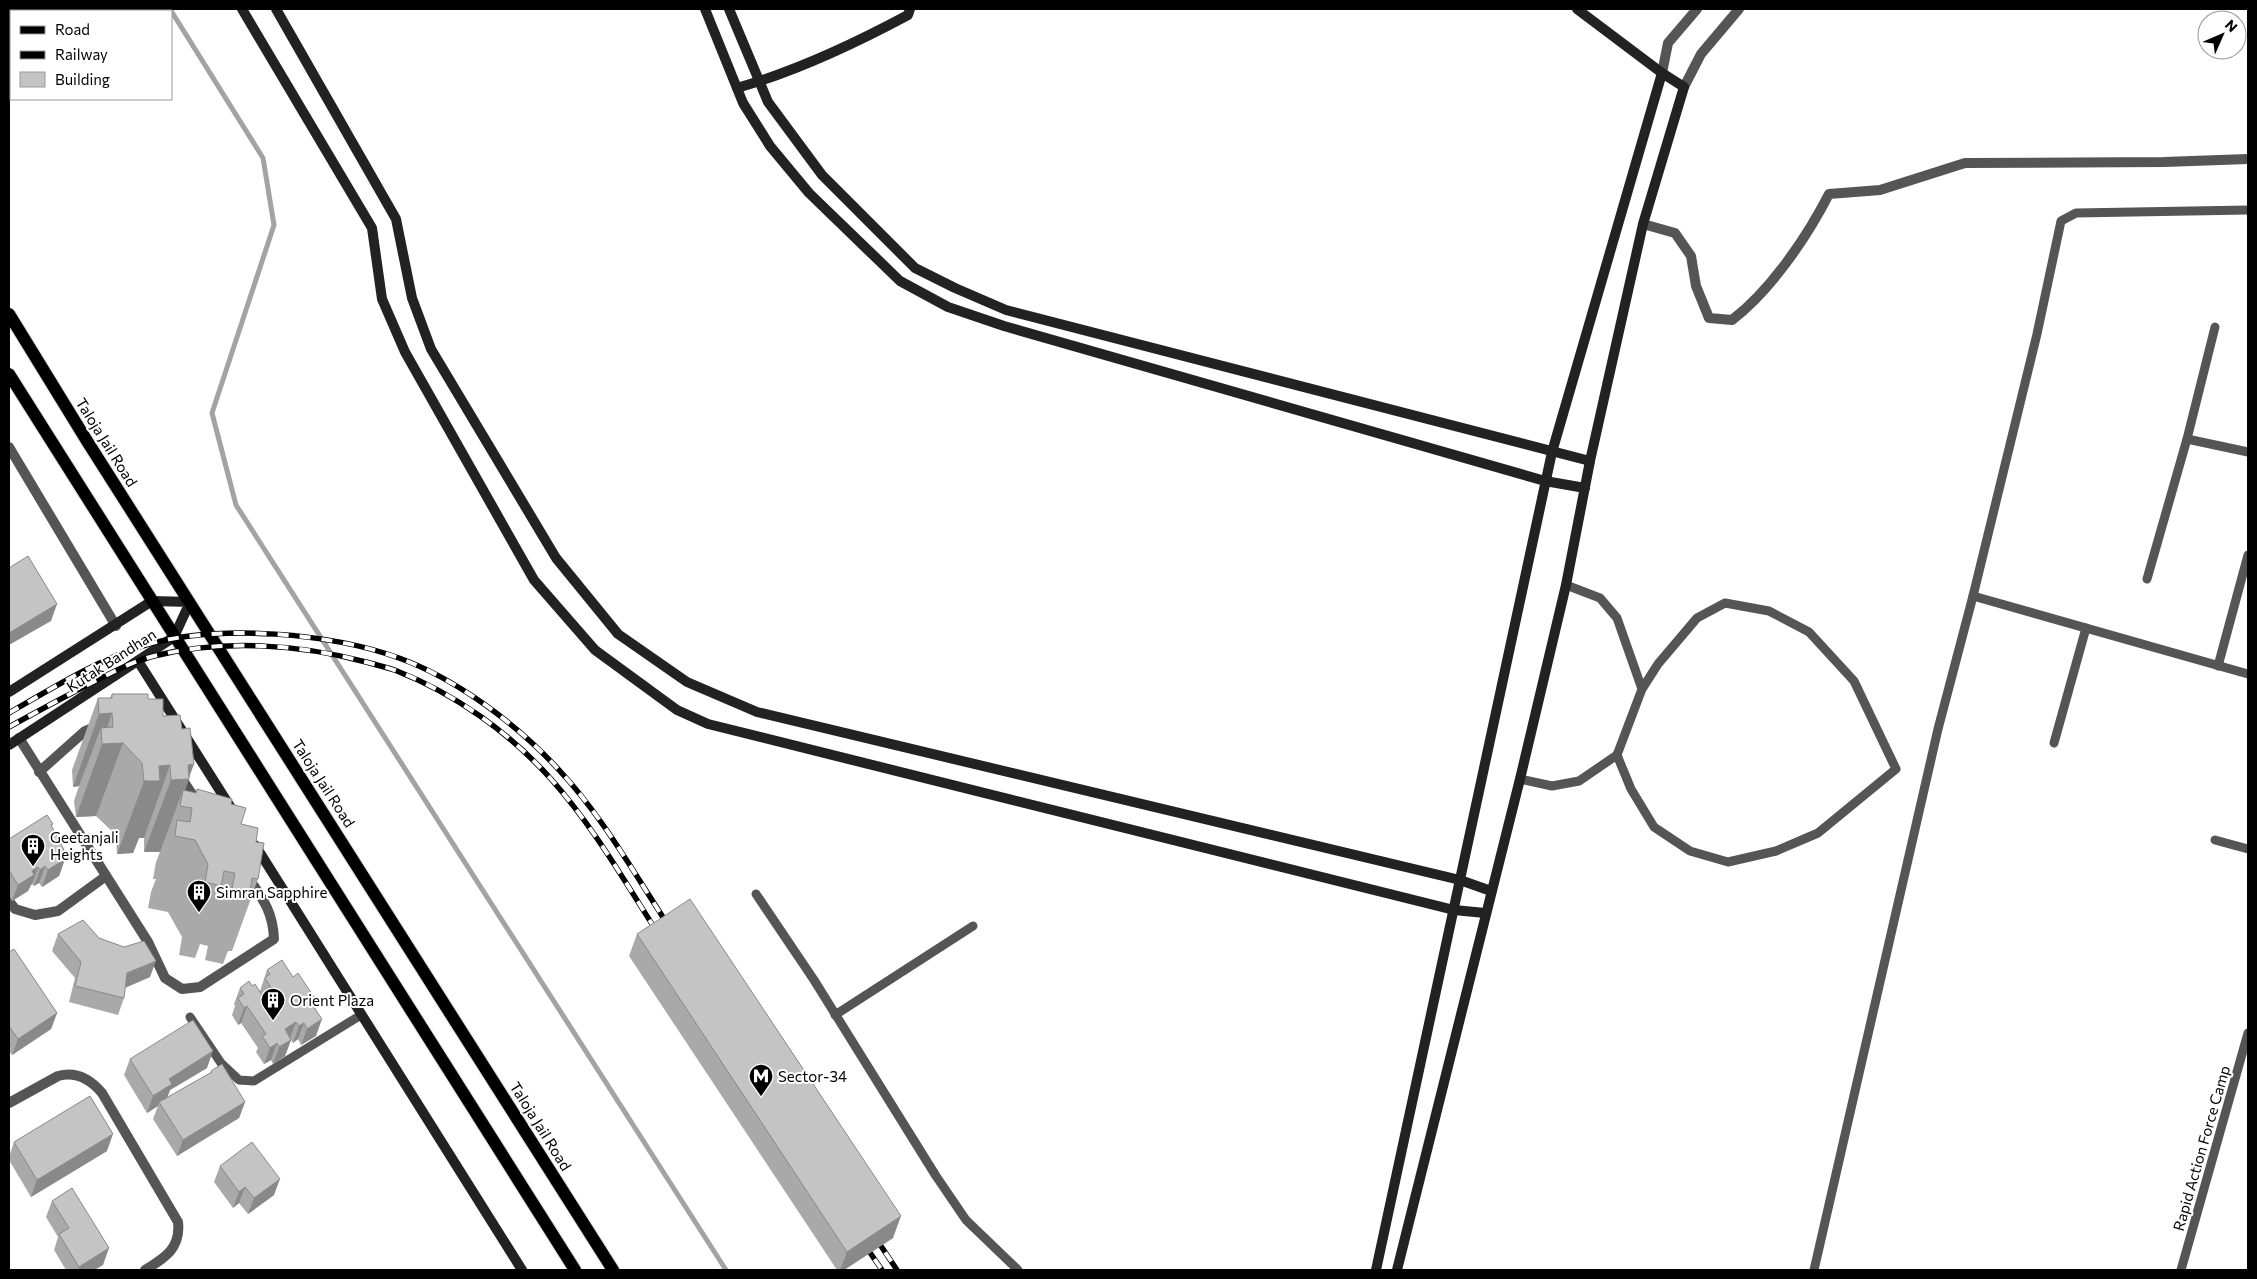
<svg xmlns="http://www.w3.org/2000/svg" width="2257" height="1279" viewBox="0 0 2257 1279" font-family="Commissioner,sans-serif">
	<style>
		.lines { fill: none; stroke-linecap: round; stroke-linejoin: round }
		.stream { stroke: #a3a3a3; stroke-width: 5 }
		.primary-casing { stroke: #dbdbdb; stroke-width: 14 }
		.lane { stroke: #555; stroke-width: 9 }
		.street { stroke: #555; stroke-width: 10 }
		.secondary { stroke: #222; stroke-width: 10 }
		.primary { stroke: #000; stroke-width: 12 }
		.rail-casing { stroke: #000; stroke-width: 5.5 }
		.rail { stroke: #fff; stroke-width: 4; stroke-dasharray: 11; stroke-linecap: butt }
		.wall { fill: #a9a9a9 }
		.shaded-wall { fill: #898989 }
		.building { fill: #c4c4c4; stroke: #898989 }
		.labels { text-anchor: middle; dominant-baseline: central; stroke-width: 4; stroke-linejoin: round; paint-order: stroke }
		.street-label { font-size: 15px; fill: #000; stroke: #fff }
		.poi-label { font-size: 15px; fill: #000; stroke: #fff; text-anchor: start }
	</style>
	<rect width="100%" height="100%" fill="#fff"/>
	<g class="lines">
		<polyline class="stream" points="170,9 263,158 274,225 212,413 236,505 726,1270"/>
		<defs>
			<g id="primary">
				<polyline points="9,314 87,441 613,1270"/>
				<polyline points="9,374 575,1270"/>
			</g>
		</defs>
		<use href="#primary" class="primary-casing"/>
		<g class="lane">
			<polyline points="2215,327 2187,439 2248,452"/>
			<polyline points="2147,579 2187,439"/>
			<polyline points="1566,585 1600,598 1617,618 1642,689 1658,664 1697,618 1725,603 1769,611 1809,632 1854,681 1896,769 1818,833 1776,851 1728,862 1690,851 1654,827 1631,789 1617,755 1642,689"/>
			<polyline points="1973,596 2248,674"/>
			<polyline points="2218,666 2248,555"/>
			<polyline points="2054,743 2086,628"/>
			<polyline points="1520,779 1552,786 1579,781 1617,755"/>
			<polyline points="2215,840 2248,849"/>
			<polyline points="756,894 814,980 936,1176 966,1220 1018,1270"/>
			<polyline points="835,1015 973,926"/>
			<polyline points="190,1017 221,1063 239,1080 254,1081 361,1015"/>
			<polyline points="1814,1270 1938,729 1973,596 2037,334 2061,221 2076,213 2248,210"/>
			<polyline points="2181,1270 2248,1033"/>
		</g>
		<g class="street">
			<polyline points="1662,73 1668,43 1697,9"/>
			<polyline points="1684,87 1701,54 1739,9"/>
			<path d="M1643 224 1675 233 1691 256 1696 286 1709 318 1732 320C1771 290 1807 237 1829 194L1880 190 1965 163 2164 162 2248 159"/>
			<polyline points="9,447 116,626"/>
			<path d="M19 738 148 942 165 978 182 989 200 987 274 939C273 912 263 899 248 877"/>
			<polyline points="39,772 85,731 97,726"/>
			<polyline points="180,776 198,803"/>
			<polyline points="9,901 15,909 35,915 58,911 106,876"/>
			<path d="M9 1103 58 1076C76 1071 91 1080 102 1093L178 1222C181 1248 165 1258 145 1270"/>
		</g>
		<g class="secondary">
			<polyline points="242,9 372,228 382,299 405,352 534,580 595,650 677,710 708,724 1454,910 1485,913"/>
			<polyline points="276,9 396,219 412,298 431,349 556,558 618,634 687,682 757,712 1460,880 1491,891"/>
			<polyline points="705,9 743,103 770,146 809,193 900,281 948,307 1004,326 1545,481 1585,488"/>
			<polyline points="729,9 768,102 822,175 915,268 955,288 1006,310 1590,461"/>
			<path d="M737 88C797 71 854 44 908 15L910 9"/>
			<polyline points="138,661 231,808"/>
			<polyline points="9,692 152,601 190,602 174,637 9,745"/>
			<polyline points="255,845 522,1270"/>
			<polyline points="1376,1270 1552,452 1662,73"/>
			<polyline points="1397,1270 1520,779 1566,585 1590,461 1643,224 1684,87 1662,73 1577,9"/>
		</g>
		<use href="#primary" class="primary"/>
		<defs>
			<g id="rail">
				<path d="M9 713C53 688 100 658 149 644 221 624 330 633 399 658 457 679 518 725 559 770 603 817 635 875 670 928"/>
				<path d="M9 727C40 710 71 693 103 677 119 669 137 660 154 656 223 639 298 644 366 662 376 665 387 667 397 671 455 694 509 732 551 779 593 826 625 882 659 935"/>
				<polyline points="873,1234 897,1270"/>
				<polyline points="862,1241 882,1270"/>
			</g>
		</defs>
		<use href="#rail" class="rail-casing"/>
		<use href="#rail" class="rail"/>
	</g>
	<g class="wall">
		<polygon points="112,694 148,699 163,716 189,778 185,790 231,804 241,824 256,842 258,879 232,951 228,951 223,964 205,960 208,946 200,944 195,958 179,955 182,937 168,912 148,908 151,892 156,879 153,879 156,862 160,852 144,852 144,838 139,838 133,853 117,854 116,835 96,816 76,817 74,801 79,786 73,787 72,770 98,698 110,698"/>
		<polygon points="52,827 64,850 62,855 65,859 59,876 42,887 39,883 34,886 32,884 31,885 28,891 12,901 9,895 9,839"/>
		<polygon points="58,934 99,938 150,977 125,988 124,998 118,1015 69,1002 75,978 52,951"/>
		<polygon points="637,934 893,1238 844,1270 837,1270 629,956"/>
		<polygon points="9,952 57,1013 51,1029 12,1055 9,1051"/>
		<polygon points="267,970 293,977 316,1009 316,1036 301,1045 298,1039 293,1043 291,1040 285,1056 273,1064 271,1060 264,1064 256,1052 258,1048 241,1023 238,1025 232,1015 235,1006 234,1004 240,988 252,986 260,991"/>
		<polygon points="130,1059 207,1068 170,1090 167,1098 210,1073 211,1071 245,1102 239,1118 177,1156 153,1119 158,1106 147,1113 124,1075"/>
		<polygon points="14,1142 107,1151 31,1197 9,1160 9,1157"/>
		<polygon points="220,1166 274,1195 248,1214 239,1203 233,1208 214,1182"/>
		<polygon points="52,1201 103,1265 94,1270 66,1270 54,1250 58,1237 46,1217"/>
	</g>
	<g class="shaded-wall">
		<polygon points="57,604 51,621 9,645 9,633"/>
		<polygon points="112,713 102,742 101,728 79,786 73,787 99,714"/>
		<polygon points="123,743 96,816 76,817 102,744"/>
		<polygon points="194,764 180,803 183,790 160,852 144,852 171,780 188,765"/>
		<polygon points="170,765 144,838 139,838 133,853 117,854 144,781 159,766"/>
		<polygon points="64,850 59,863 65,859 59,876 42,887 48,870 60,852"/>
		<polygon points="45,866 39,883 34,886 40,870"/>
		<polygon points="38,867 32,884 31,885 28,891 12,901 18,885 32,871"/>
		<polygon points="156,961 150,977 122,989 127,973"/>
		<polygon points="247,1006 241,1023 238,1025 244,1008"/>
		<polygon points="57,1013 51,1029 12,1055 18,1039"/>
		<polygon points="322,1019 316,1036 301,1045 307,1029"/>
		<polygon points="296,1022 290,1038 285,1029"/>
		<polygon points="304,1023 298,1039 293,1043 299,1026"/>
		<polygon points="291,1040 285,1056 273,1064 279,1047"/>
		<polygon points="277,1043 271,1060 264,1064 270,1048"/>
		<polygon points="213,1051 207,1068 170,1090 166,1101 159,1102 158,1106 147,1113 153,1096 169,1079"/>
		<polygon points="245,1102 239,1118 177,1156 183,1140"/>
		<polygon points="113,1134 107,1151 31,1197 37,1180"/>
		<polygon points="280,1179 274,1195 248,1214 254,1198"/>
		<polygon points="245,1187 239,1203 233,1208 239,1192"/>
		<polygon points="901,1216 893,1238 844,1270 840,1270 847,1252"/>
		<polygon points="109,1248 103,1265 94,1270 78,1270 79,1267"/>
	</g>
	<g class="building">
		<polygon points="28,556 57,604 9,633 9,568"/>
		<polygon points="112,694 148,694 148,699 163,699 163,716 180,715 182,729 190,728 194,764 188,765 189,779 171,780 170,765 159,766 160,781 144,781 142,763 123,743 102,744 101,728 113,727 112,713 99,714 98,698 112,698"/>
		<polygon points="197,789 232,799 231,804 246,808 241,824 258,828 256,842 264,843 258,879 252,878 250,892 232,888 235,873 224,871 221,886 205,882 208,864 195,840 175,836 177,820 190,822 192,808 180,806 183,790 196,793"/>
		<polygon points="47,815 53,824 51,825 64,850 60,852 65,859 48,870 45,866 40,870 38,867 32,871 34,875 18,885 9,870 9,839"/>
		<polygon points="690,899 901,1216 847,1252 637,934"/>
		<polygon points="83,920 99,938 124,947 144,941 156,961 127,973 124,998 75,986 81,962 58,934"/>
		<polygon points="14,949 57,1013 18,1039 9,1026 9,952"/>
		<polygon points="282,960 293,977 298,973 318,1003 313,1006 322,1019 307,1029 304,1023 299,1026 296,1022 285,1029 291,1040 279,1047 277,1043 270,1048 262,1036 266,1034 247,1006 244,1008 238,998 244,994 240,988 249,981 252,986 255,984 263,997 273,991 265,978 270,974 267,970"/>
		<polygon points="193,1020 213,1051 169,1079 172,1084 153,1096 130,1059"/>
		<polygon points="222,1064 245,1102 183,1140 159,1102 212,1072 211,1071"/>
		<polygon points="90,1096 113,1134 37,1180 14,1142"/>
		<polygon points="252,1142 280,1179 254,1198 245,1187 239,1192 220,1166"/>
		<polygon points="72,1188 109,1248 79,1267 59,1234 69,1228 52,1201"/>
	</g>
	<defs>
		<symbol id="building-pin" viewBox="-11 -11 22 30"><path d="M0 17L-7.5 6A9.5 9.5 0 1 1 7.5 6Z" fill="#000" stroke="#fff"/><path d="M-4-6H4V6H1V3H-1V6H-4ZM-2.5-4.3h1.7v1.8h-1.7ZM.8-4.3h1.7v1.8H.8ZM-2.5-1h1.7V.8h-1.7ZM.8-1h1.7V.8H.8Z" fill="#fff"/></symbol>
		<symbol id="metro-pin" viewBox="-11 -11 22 30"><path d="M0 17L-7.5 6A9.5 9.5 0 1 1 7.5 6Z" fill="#000" stroke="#fff"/><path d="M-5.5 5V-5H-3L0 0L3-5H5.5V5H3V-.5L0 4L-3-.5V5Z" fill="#fff"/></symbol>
	</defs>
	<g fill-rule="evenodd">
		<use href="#building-pin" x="19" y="832" width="28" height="38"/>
		<use href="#building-pin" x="185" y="878" width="28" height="38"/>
		<use href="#building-pin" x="259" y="986" width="28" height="38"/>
		<use href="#metro-pin" x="747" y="1062" width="28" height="38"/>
	</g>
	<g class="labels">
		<g class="street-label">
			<text transform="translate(107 442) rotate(58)">Taloja Jail Road</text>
			<text transform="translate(111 660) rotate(-33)">Kutak Bandhan</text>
			<text transform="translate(324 783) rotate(57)">Taloja Jail Road</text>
			<text transform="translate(541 1126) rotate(58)">Taloja Jail Road</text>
			<text transform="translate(2201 1148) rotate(-74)">Rapid Action Force Camp</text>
		</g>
		<g class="poi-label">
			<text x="50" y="837">Geetanjali<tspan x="50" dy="17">Heights</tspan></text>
			<text x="216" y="892">Simran Sapphire</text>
			<text x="290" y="1000">Orient Plaza</text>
			<text x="778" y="1076">Sector-34</text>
		</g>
	</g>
	<rect width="2257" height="1279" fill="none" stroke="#000000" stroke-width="20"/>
	<rect x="10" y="10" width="162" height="90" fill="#ffffff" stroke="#999999"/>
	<rect x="20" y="26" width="25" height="8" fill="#000000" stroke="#999999"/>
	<text x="55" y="35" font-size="15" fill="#000000">Road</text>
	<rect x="20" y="51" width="25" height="8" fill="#000000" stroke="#999999"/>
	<text x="55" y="60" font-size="15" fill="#000000">Railway</text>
	<rect x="20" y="72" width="25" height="15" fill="#c4c4c4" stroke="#999999"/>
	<text x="55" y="85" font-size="15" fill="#000000">Building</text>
	<g transform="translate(2222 35) rotate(45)"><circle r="24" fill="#ffffff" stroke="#999999"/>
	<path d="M0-4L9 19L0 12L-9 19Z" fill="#000000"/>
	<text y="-8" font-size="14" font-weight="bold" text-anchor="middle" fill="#000000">N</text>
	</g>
</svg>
